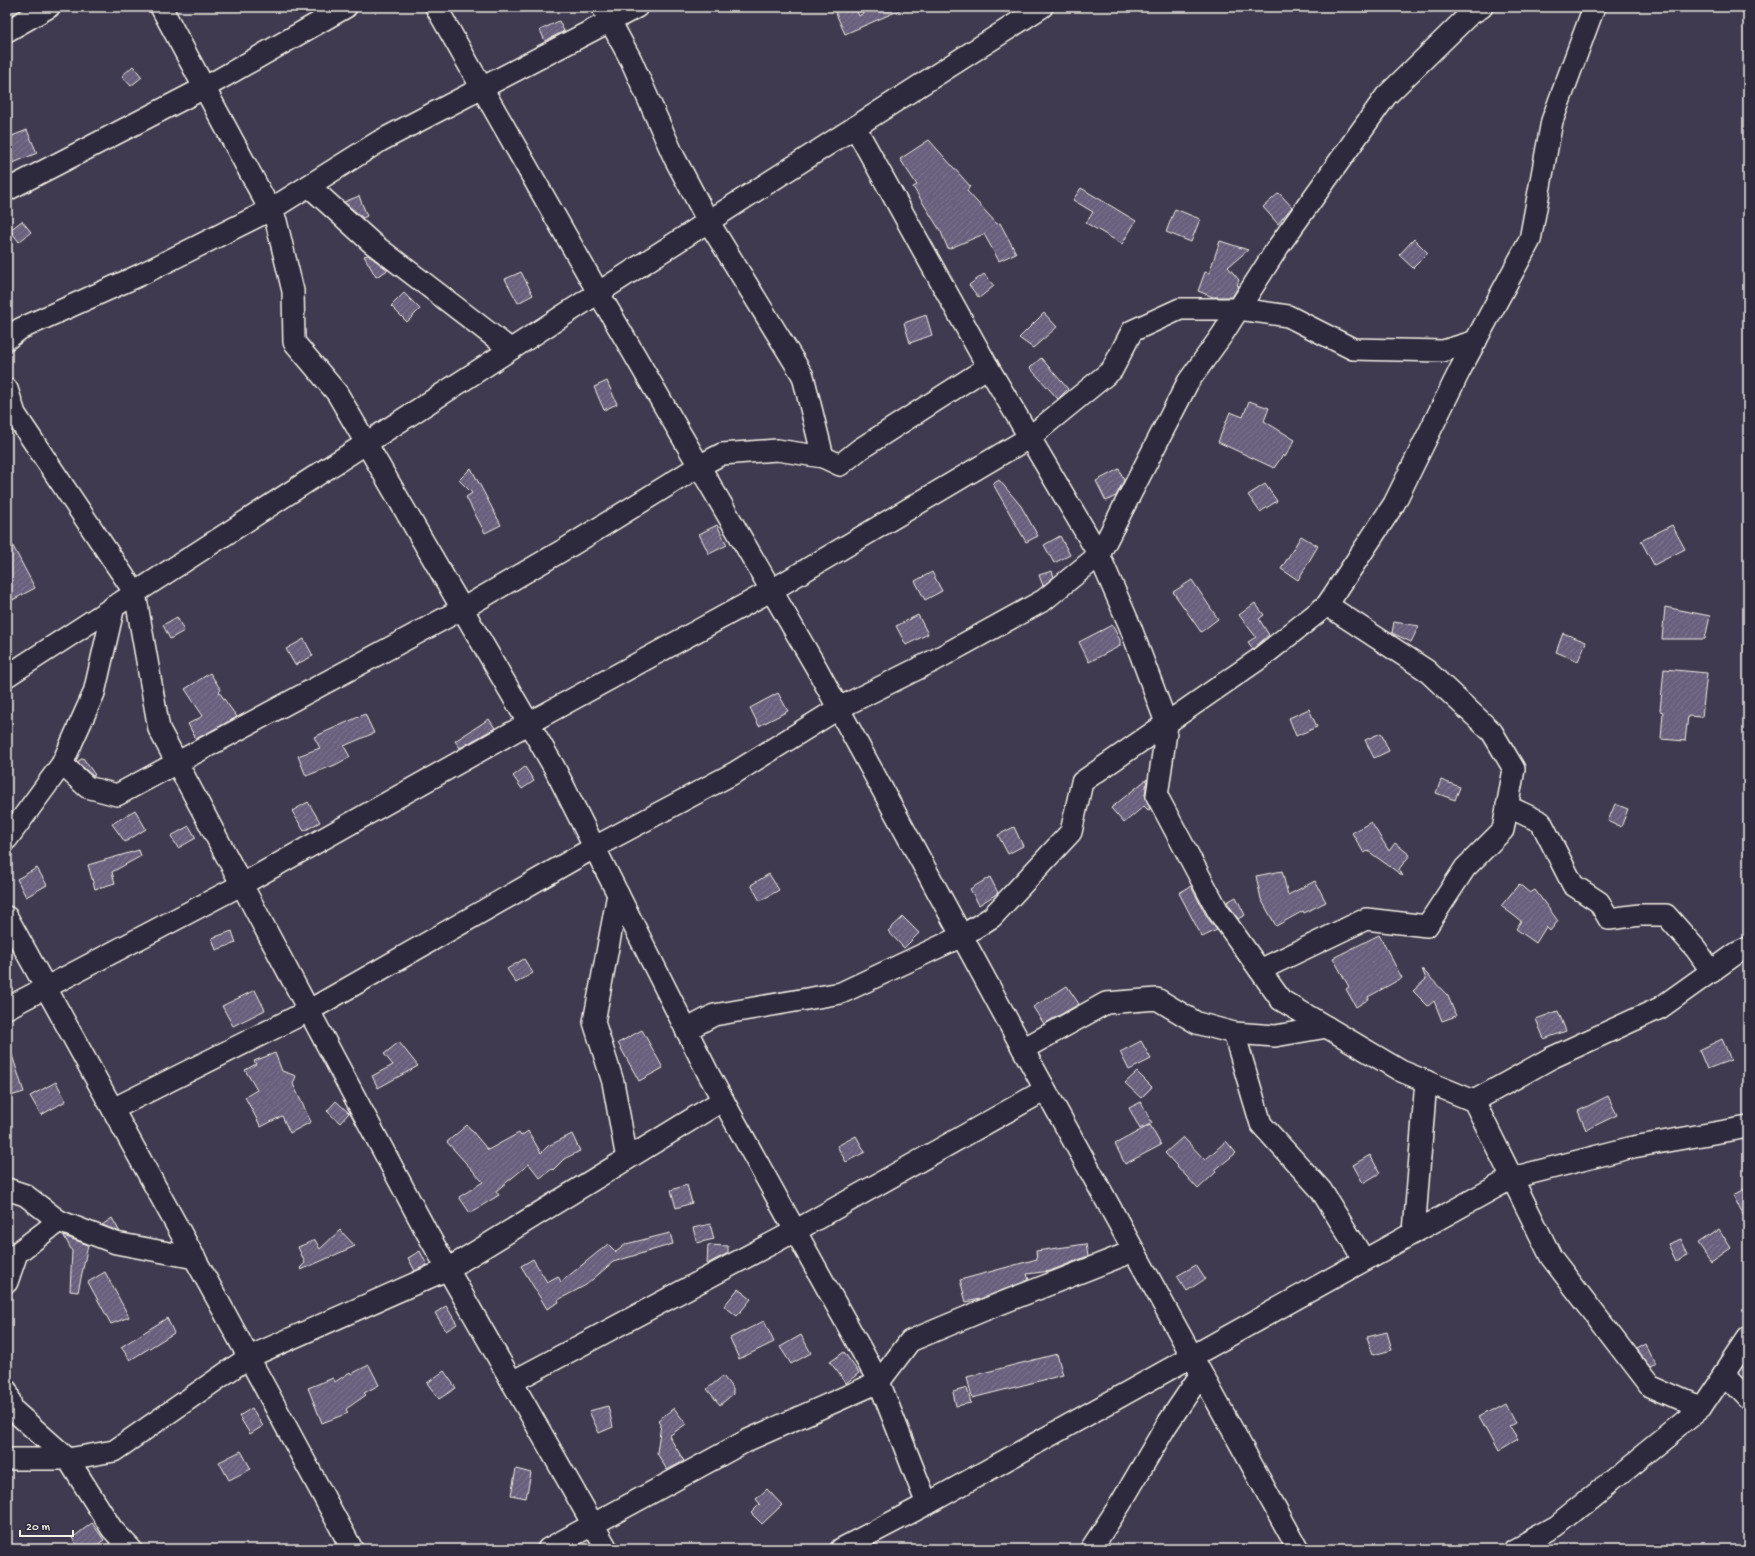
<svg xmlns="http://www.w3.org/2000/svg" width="1755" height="1556" viewBox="0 0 1755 1556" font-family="'Gochi Hand',sans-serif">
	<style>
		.building { fill: url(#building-hatch); stroke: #f4f1e8 }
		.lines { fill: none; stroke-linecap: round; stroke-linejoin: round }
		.minor-casing { stroke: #f4f1e8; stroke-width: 24 }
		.minor { stroke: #2f2a3d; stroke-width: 21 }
	</style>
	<defs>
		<pattern id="building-hatch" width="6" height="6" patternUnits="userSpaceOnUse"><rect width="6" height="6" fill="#685e7c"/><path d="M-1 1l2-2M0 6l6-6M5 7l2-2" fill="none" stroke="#7e768f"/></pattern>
	</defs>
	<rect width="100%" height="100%" fill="#403a50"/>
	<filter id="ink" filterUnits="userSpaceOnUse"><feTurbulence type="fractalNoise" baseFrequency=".025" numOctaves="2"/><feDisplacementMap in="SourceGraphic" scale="8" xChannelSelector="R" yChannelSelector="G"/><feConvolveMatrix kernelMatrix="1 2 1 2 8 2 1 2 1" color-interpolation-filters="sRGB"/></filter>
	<g filter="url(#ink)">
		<g class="building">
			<polygon points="833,7 855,7 859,16 872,7 907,7 845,34"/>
			<polygon points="559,21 564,31 545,41 540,30"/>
			<polygon points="133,66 142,77 131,86 122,76"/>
			<polygon points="27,130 37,153 13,163 7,149 7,138"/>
			<polygon points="929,140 970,186 967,191 997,224 1000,223 1016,253 999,261 984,234 948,249 941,232 913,187 917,185 900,159"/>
			<polygon points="1081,188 1136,221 1122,244 1086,223 1093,212 1073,200"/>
			<polygon points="1279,193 1292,207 1278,224 1263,207"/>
			<polygon points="359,196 367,216 363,218 344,202"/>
			<polygon points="1175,209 1200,219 1191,242 1166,232"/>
			<polygon points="22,221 31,232 19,242 10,230"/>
			<polygon points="1414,239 1428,253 1413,268 1399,255"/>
			<polygon points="1220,241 1248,250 1228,267 1239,280 1237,285 1239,286 1232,297 1213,297 1198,291 1205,272 1209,273"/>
			<polygon points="368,255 388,270 376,277 364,256"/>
			<polygon points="521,272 533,295 518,303 505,279"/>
			<polygon points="984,274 994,286 979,298 969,285"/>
			<polygon points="404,293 420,309 407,322 391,306"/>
			<polygon points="1044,313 1057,327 1033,348 1019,338"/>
			<polygon points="926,315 932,335 910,343 904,323"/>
			<polygon points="1041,358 1068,389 1058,399 1030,368"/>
			<polygon points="607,381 617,404 604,410 594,387"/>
			<polygon points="1249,401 1269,408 1264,421 1295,440 1285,457 1283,455 1274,468 1218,442 1230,412 1243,417"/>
			<polygon points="471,468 501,525 485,533 466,497 472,493 459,480"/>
			<polygon points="1119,469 1124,480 1116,496 1106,501 1096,481"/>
			<polygon points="999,480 1021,506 1038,536 1026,542 993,484"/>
			<polygon points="1265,484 1277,501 1260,512 1248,495"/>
			<polygon points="717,525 727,545 709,554 699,534"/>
			<polygon points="1672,525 1685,549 1654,565 1641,541"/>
			<polygon points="7,535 35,588 7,603"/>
			<polygon points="1060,536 1070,555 1054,563 1044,545"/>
			<polygon points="1301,536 1318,546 1298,580 1281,569"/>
			<polygon points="1052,571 1054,577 1043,586 1039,575"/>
			<polygon points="932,572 942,591 925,600 915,581"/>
			<polygon points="1192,580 1218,619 1201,632 1173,592"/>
			<polygon points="1255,603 1264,615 1259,619 1269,635 1253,649 1248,642 1256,637 1239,615"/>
			<polygon points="1665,607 1710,616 1705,639 1662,639"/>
			<polygon points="918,615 928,634 906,645 896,626"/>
			<polygon points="177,617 184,631 170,639 163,625"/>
			<polygon points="1394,622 1419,626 1411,642 1392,633"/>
			<polygon points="1112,625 1120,640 1120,646 1089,662 1079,642"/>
			<polygon points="1563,633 1586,642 1578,661 1556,652"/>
			<polygon points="304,639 313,656 295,665 286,649"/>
			<polygon points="1664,669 1707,673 1702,717 1688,716 1685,741 1661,739 1663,712 1660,711"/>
			<polygon points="210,673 221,690 219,692 237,717 196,739 188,724 203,716 185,689"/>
			<polygon points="778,693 788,711 759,726 750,708"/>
			<polygon points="1309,709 1317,727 1296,736 1289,718"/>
			<polygon points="365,714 374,733 344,746 350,757 335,765 306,776 298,756 320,748 314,737"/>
			<polygon points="489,719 495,728 460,748 455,741"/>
			<polygon points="1381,733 1389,751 1374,758 1365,740"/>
			<polygon points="83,758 95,775 93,776 77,762"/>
			<polygon points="525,767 534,781 522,789 513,776"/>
			<polygon points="1147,779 1145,795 1150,809 1148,810 1144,806 1124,823 1111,808"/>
			<polygon points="1441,780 1460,787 1455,800 1436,793"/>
			<polygon points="308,802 320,822 304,831 292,811"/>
			<polygon points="1615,804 1628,809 1621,827 1608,821"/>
			<polygon points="135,810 146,829 125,842 112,824"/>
			<polygon points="1371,822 1389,851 1395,843 1410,855 1399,869 1403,876 1368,851 1364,853 1352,833"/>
			<polygon points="189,826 196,838 178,848 171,836"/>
			<polygon points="1014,827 1023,846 1008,854 998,835"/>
			<polygon points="139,850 141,856 112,872 115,883 95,889 88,865"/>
			<polygon points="37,868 47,885 26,897 17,879"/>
			<polygon points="1282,871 1288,895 1315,881 1326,902 1304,913 1303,911 1276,926 1261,899 1256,876"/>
			<polygon points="769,874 779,890 760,901 751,885"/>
			<polygon points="990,877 998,893 979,905 970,889"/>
			<polygon points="1519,884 1530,893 1535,890 1558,921 1550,931 1546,927 1536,943 1516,929 1521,921 1501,906"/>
			<polygon points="1191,886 1207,917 1217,930 1202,937 1179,893"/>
			<polygon points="1236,897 1245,915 1238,919 1227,902"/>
			<polygon points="903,917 919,933 904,948 888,931"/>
			<polygon points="232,931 236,943 216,950 212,938"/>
			<polygon points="1379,935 1402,978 1368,997 1369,999 1356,1007 1346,989 1349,987 1333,958"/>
			<polygon points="524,959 533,973 516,983 507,969"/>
			<polygon points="1422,969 1448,996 1456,1016 1442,1021 1434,1001 1428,1006 1413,991 1426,979"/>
			<polygon points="1067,986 1079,1004 1044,1024 1033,1007"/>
			<polygon points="255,990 265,1010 233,1026 222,1006"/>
			<polygon points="1558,1011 1566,1031 1544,1039 1536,1019"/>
			<polygon points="642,1030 663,1068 639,1081 618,1043"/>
			<polygon points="1722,1039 1731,1060 1707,1069 1699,1050"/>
			<polygon points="1141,1041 1151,1059 1129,1070 1120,1052"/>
			<polygon points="399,1042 418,1066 378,1088 372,1076 393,1065 384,1054"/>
			<polygon points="10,1049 24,1092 7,1097 7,1050"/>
			<polygon points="275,1053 282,1071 296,1076 293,1084 311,1122 290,1133 282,1116 261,1127 245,1097 257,1090 245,1070 256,1064 254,1061"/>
			<polygon points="1137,1072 1152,1087 1141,1098 1125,1083"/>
			<polygon points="56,1082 66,1101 41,1115 30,1096"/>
			<polygon points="1608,1096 1617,1115 1586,1130 1578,1111"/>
			<polygon points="336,1101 349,1113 340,1123 327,1111"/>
			<polygon points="1141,1102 1152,1123 1140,1129 1129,1108"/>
			<polygon points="467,1125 488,1150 519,1133 521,1136 528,1131 541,1153 548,1146 572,1134 580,1151 564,1159 553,1170 552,1169 540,1178 529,1164 496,1191 499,1195 470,1213 459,1197 483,1182 447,1142"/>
			<polygon points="1150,1125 1161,1145 1125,1164 1115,1144"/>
			<polygon points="856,1136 865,1152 846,1162 837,1146"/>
			<polygon points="1183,1137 1205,1160 1226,1141 1236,1153 1215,1170 1216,1172 1198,1189 1165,1153"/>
			<polygon points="1370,1155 1380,1173 1363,1183 1353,1165"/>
			<polygon points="687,1185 692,1203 676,1208 671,1190"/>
			<polygon points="1748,1187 1748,1225 1733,1195"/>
			<polygon points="112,1218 120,1232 102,1225"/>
			<polygon points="710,1224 714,1239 697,1243 693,1228"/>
			<polygon points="1719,1229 1731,1248 1711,1262 1698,1243"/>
			<polygon points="340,1230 355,1246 301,1270 300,1268 305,1263 298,1247 315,1240 320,1249"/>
			<polygon points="670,1233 673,1244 613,1262 586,1285 558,1300 559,1302 547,1309 521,1266 533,1259 547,1282 558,1276 561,1282 608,1244 616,1252 626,1244"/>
			<polygon points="64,1236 88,1245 78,1292 70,1291 72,1251"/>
			<polygon points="1681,1239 1688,1255 1676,1261 1668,1244"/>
			<polygon points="1086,1244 1088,1256 1050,1271 1027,1274 1029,1280 980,1299 966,1302 960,1280 1037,1259 1036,1251"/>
			<polygon points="708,1245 728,1246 728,1253 707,1264"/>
			<polygon points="420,1251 427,1265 415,1271 408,1258"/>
			<polygon points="1196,1265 1205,1279 1187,1291 1177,1276"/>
			<polygon points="105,1272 129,1317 111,1324 88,1282"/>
			<polygon points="738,1289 751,1299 737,1316 724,1306"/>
			<polygon points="446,1306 457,1324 446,1331 435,1313"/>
			<polygon points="167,1318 174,1333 130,1360 121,1347"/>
			<polygon points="764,1321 774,1342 739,1359 730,1338"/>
			<polygon points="1387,1332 1392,1350 1373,1355 1367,1337"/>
			<polygon points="801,1335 811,1353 791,1364 780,1347"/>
			<polygon points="1646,1345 1655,1363 1649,1366 1637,1350"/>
			<polygon points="844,1352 859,1373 846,1383 830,1362"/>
			<polygon points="1057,1354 1063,1375 972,1398 967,1377"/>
			<polygon points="369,1365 379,1385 364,1393 366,1395 346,1409 348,1413 322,1423 308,1388 333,1378 335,1382 350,1372 351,1374"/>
			<polygon points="444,1371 456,1388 439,1399 427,1383"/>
			<polygon points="723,1376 733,1389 733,1394 720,1405 707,1389"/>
			<polygon points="967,1388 971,1403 956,1406 953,1392"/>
			<polygon points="1505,1403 1515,1423 1509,1426 1518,1440 1498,1452 1479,1417"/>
			<polygon points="608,1406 613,1427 599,1433 589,1411"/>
			<polygon points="252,1408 263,1426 250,1434 239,1416"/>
			<polygon points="674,1408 686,1424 669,1436 684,1461 667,1470 657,1453 661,1424 658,1420"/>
			<polygon points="241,1451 251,1469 229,1480 219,1462"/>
			<polygon points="516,1469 531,1473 526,1498 511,1495"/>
			<polygon points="767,1489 782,1505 762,1524 751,1513 760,1504 756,1499"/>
			<polygon points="92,1523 104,1540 91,1549 80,1549 72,1538"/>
		</g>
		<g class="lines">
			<defs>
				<g id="minor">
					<polyline points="161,7 276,221 293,291 294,342 337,393 554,767 709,1075 879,1382 927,1504"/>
					<polyline points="436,7 598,292 816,667 1023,1049 1298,1549"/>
					<polyline points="603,8 631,60 674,157 708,221 803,376 823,457"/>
					<polyline points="7,31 49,7"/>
					<polyline points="855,127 988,367 1099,555 1130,626 1167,725 1157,796 1218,911 1281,1000 1401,1071 1474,1101 1551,1257 1649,1385 1701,1408"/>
					<polyline points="309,186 372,243 510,349"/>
					<polyline points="7,190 204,88 346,7"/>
					<polyline points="7,339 20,329 140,275 270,210 380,141 637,7"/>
					<polyline points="7,389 15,414 135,593 159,729 426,1231 607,1549"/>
					<polyline points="7,676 760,188 1042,7"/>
					<polyline points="62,764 87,787 117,795 462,609 570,546 699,466 722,454 777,450 823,457 840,465 860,449 988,367"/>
					<polyline points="1507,806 1541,822 1573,885 1599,902 1609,919 1640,915 1666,915 1696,949 1712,972"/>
					<polyline points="7,839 62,764 94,693 114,606"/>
					<polyline points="618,894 594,1022 613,1082 627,1159"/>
					<polyline points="7,917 221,1306 352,1549"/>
					<polyline points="1260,970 1366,919 1427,926 1465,868 1503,830 1514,769 1492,732 1426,670 1327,605"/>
					<polyline points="7,1008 241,885 529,723 772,590 1030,437 1112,370 1132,331 1180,309 1239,309 1288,316 1353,349 1443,351 1476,341"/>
					<polyline points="686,1030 714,1015 841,993 962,936 992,917 1071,832 1082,782 1259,659 1327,605 1394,504 1461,368 1530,240 1552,121 1594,7"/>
					<polyline points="1234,1033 1261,1124 1321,1190 1364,1260"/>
					<polyline points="1023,1049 1106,1003 1157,999 1197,1023 1234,1033 1275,1036 1327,1027"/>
					<polyline points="1474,1101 1551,1058 1660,1008 1737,953 1748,948"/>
					<polyline points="113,1109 308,1011 595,847 736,772 839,708 935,660 1044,600 1099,555 1188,382 1222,335 1278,247 1386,96 1469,15 1482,7"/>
					<polyline points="7,1189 25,1195 59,1221 116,1243 195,1258"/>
					<polyline points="1414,1232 1426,1081"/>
					<polyline points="7,1282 17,1253 59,1221"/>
					<polyline points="1724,1374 1748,1399"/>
					<polyline points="512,1382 795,1231 1045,1090"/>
					<polyline points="7,1391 12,1409 68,1459"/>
					<polyline points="7,1459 68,1459"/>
					<polyline points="131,1549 112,1529 68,1459 114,1451 249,1357 448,1269 723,1100"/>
					<polyline points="548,1549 748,1440 879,1382 910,1341 989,1308 1134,1251"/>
					<polyline points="841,1549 927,1504 1512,1178 1633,1147 1748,1127"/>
					<polyline points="1091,1549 1121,1503 1166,1426 1201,1374"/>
					<polyline points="1514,1549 1556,1526 1701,1408 1748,1338"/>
				</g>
			</defs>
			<use href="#minor" class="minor-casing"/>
			<use href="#minor" class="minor"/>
		</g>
	</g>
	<rect width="1755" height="1556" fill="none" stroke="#2f2a3d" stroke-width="24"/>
	<rect x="12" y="12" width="1731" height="1532" fill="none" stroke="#f4f1e8" stroke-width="1.5" filter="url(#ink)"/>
	<path d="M20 1530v6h53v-6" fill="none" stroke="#f4f1e8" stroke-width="2"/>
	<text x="26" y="1530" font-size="12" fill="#f4f1e8" stroke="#2f2a3d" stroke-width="3" paint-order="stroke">20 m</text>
</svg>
